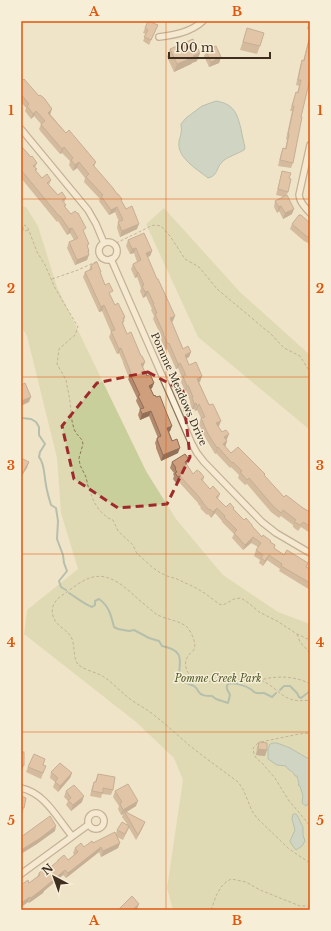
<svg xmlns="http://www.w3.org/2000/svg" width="331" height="931" viewBox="0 0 331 931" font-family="'Libre Baskerville',serif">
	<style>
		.green { fill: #c9cf9b }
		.water { fill: #a9c4bc; stroke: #6f938a }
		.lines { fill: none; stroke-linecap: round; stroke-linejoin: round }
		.stream { stroke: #6f938a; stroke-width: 2 }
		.minor-casing { stroke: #8d765c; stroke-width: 8 }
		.path { stroke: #8d765c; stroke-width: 1; stroke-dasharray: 3 2; stroke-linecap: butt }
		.minor { stroke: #faf1dc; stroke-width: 5.5 }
		.wall { fill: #b2896c }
		.shaded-wall { fill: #916f58 }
		.building { fill: #cf9f7d; stroke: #916f58 }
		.marked { fill: none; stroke: #9e2a2b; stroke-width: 3; stroke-dasharray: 8 5; stroke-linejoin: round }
		.grid { fill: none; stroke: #df570d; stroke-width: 1; stroke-opacity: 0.55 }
		.labels { text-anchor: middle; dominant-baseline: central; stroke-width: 3; stroke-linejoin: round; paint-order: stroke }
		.street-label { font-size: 10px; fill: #3d2e20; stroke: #f7eed8 }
		.park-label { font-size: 10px; font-style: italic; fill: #4d5a26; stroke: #f7eed8 }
		.neatline { fill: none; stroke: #df570d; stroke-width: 1.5 }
		.grid-label { font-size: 13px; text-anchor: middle; font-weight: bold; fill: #df570d }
	</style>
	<rect width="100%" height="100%" fill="#f0e4c8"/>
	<g class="green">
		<polygon points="21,206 26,207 38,226 57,287 146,471 176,519 223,575 278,612 310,624 310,910 173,910 167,888 183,780 174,758 136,722 24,634 27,610 78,569 61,513 57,458 27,336 21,326"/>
		<polygon points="164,208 240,292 310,355 310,430 198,337 146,224"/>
	</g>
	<g class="water">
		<path d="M216 101C234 104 237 113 241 129 242 136 244 142 245 148L244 150C237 154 227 157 222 162 216 168 218 176 208 178 197 169 177 158 179 142 179 139 181 136 181 133 182 130 181 127 181 124L186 118 202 106Z"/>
		<path d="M272 743H277L290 748 307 758H310V802L306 806 302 803 303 796 300 786 298 785 299 784 297 776H295C293 770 288 771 286 766L277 765 268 759V749L269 747V745Z"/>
		<polygon points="293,814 296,814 297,815 303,827 303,835 305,841 302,846 296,850 292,845 290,841 295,830 292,819"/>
	</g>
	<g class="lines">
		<g class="stream">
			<path d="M21 418 31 419 36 422 39 427V435L45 444 40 452 39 457C45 464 44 476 46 485 47 492 49 498 51 505L56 508 58 521 57 539 63 555 64 563 67 571 59 581 61 587 66 590"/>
			<path d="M69 593C77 598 84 604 92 607L95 605V601L99 599C109 606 111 615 114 627L118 629 129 631 134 630 149 638 159 641 162 646C193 652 172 669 183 681 186 684 191 684 194 686 197 688 197 689 198 691 201 696 206 696 212 696L216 699 228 703 230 695C229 693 228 691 227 689 224 677 248 687 252 690 253 690 253 692 254 692 257 694 261 693 264 693L272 697 276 693"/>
			<polyline points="280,690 284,686 290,686 297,693 299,697 301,698 310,691"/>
		</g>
		<defs>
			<g id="minor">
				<path d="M159 37C175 35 191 32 203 21"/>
				<polyline points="21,129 88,210 96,224 104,243"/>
				<path d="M310 145 299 195C300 203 305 207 310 213"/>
				<circle cx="108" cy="251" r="9"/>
				<polyline points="111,259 192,444 197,453 204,462 262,522 276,533 310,553"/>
				<path d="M21 788C45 793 57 818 72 836"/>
				<circle cx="96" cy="821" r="8"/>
				<polyline points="21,874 88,825"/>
			</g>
		</defs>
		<use href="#minor" class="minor-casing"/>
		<g class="path">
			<polyline points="28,230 25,231 23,229 23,226 25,225 28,228 37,252 45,265 55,288 78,327 75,335 59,349 57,364 66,380 70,401 72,421 74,429 76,433 82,440 83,444 79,458 80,465 86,477 88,486 94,502 100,511 108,518 113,520 118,531 133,545 137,554 141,557 152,567 159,572 167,576 177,579 196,588 206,594 219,604 222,605 225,604 234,599 241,598 250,604 259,612 277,621 297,634 310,640"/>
			<polyline points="116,243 137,233 151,226 155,225 161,226 170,236 185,259 199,267 217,289 253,319 262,327 270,333 284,348 300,356 310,372"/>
			<polyline points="52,279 78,270 100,260"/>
			<polyline points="297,634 300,642 310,653"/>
			<path d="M261 680C282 690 282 704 310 700"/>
			<path d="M310 684C298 677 282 676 269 678 265 679 261 680 257 680 246 680 236 679 226 680 216 681 202 683 193 678 186 673 183 663 188 656 189 654 193 652 194 649 197 644 191 631 187 627 179 620 166 620 156 614 150 609 144 604 138 599 126 588 111 573 93 577 83 579 73 588 64 594 56 599 50 606 53 616 56 627 69 630 72 639 75 646 73 656 77 663 82 670 97 672 104 677 113 683 121 692 130 699 138 705 147 709 155 716 167 725 178 736 189 745 205 758 222 770 238 782L243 789 252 811 257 818 289 849 310 863"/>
			<polyline points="261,742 299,734 310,733"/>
			<polyline points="258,743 254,747 253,749 254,754 256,758 262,763 275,778 289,801 297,810 310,826"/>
			<polyline points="211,910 216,896 221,887 226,882 231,879 246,882 260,890 300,906 310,906"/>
		</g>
		<use href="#minor" class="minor"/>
	</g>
	<g class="wall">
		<polygon points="309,21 310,21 310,30 307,29"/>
		<polygon points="158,25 149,45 143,41 146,34 143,33 145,28"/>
		<polygon points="247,28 260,46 257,54 240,50"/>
		<polygon points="310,35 301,117 293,163 291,168 278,166 281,153 283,148 285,149 287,140 286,139 292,111 290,111 294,98 296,92 297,93 299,86 296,85 300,66 302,60 303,61"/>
		<polygon points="170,49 197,61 192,63 191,64 174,72 167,57"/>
		<polygon points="206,51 221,57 219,63 209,67 204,56"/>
		<polygon points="21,79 66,133 96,162 94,167 121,201 137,229 120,237 117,228 118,222 119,222 115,212 109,215 99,201 100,199 84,182 85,178 77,168 73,171 69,165 70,161 62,153 60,154 41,132 39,129 41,124 34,116 31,119 25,111 26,108 21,102"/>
		<polygon points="21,146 31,157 37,163 35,168 37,169 36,171 42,178 51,180 49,185 58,195 66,198 64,203 66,205 65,207 84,233 89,251 87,260 75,265 67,248 69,242 74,240 70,233 67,235 58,221 57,222 21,178"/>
		<polygon points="282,171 289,178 288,192 286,196 292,214 283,219 279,211 277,213 274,207 275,201 284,197 276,195"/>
		<polygon points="310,223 310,244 304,241 290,229 292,224"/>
		<polygon points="128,240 152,251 150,256 147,257 173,321 172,322 183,349 191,352 189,357 186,359 189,365 200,382 199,382 219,426 218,426 227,439 226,440 227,441 225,447 231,453 265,474 264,476 284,497 310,512 310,533 301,527 298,531 293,527 293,525 281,516 279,518 271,512 247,484 245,485 238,478 239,475 231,467 230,468 216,453 215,454 206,439 199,424 201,418 197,410 195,411 194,409 192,409 190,403 190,401 186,390 185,391 181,382 182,378 178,368 176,369 167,349 166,350 161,340 162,338 153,319 154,316 151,310 152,309 146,296 143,298 140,291 141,288 137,277 135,278 131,269 133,264 137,262 134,253 130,254 126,246"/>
		<polygon points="91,265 100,274 115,305 125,317 123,324 127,334 145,362 143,367 147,376 154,383 152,388 151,389 154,396 172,426 170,431 169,432 178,453 161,461 156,448 156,446 155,443 157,438 158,438 149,416 140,420 138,415 140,409 136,401 137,398 128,379 129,378 123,363 123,362 119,353 117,354 109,337 111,332 102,311 99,312 83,277 85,272 89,270"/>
		<polygon points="189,459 187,465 193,474 204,477 203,481 210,489 220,494 218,499 226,507 234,508 234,509 244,520 252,525 252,526 262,537 275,545 274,548 284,555 308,563 307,567 310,569 310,590 279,571 280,569 267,560 263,566 259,563 260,560 254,556 256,550 258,547 251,543 243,550 232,538 234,534 222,522 222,521 215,513 211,518 208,514 207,515 200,508 201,507 198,504 198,503 178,481 176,483 173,479 174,476 173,474 174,473 170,468 172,462"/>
		<polygon points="259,742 265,756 256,755 257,747"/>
		<polygon points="43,765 44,771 41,779 26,772 28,767"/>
		<polygon points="51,772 72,773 70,778 58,792 53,787 55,782 50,778"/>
		<polygon points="98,774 113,790 111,795 102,794 101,798 90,796 92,787 94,782 95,782"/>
		<polygon points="66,791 82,802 71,811 66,805 68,801 64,797"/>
		<polygon points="115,791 136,806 126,812 143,827 136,840 129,828 123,840 117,837 120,843 118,848 101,857 99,852 66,878 63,875 44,891 43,893 29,903 28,902 21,907 21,885 29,883 37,877 39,873 47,870 57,862 58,860 68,860 74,855 73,853 75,848 84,847 116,834 117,830 127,824 122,817 123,814 121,815 118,809 119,806 113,797"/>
		<polygon points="21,796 24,808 22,813 21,813"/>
	</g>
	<g class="shaded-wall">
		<polygon points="200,53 197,61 192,63 191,64 174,72 177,64"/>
		<polygon points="221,57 219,63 209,67 211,62"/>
		<polygon points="52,109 50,115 48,113"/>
		<polygon points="36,111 34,116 31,119 33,114"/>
		<polygon points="64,147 62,153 60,154 62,149"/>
		<polygon points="79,162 77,168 73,171 75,165"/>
		<polygon points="281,206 279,211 277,213 279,207"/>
		<polygon points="117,207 115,212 109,215 111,210"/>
		<polygon points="294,209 292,214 283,219 285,213"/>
		<polygon points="139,224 137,229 120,237 122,231"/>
		<polygon points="72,228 70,233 67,235 69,229"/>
		<polygon points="136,248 134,253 130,254 132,249"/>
		<polygon points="88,251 89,251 88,255 89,255 87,260 75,265 77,260"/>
		<polygon points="152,251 150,256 144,259 146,253"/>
		<polygon points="137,272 138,272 137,277 135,278"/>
		<polygon points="148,291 146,296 143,298 145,292"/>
		<polygon points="104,305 102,311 99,312 101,307"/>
		<polygon points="175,316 173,321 168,323 170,318"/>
		<polygon points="121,348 119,353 117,354 119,349"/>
		<polygon points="191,352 189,357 183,360 185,355"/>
		<polygon points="145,362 143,367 141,364"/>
		<polygon points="180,363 178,368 176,369 178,364"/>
		<polygon points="202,376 200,382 195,384 197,379"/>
		<polygon points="154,383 152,388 147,391 149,386"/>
		<polygon points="188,385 186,390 185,391 187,386"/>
		<polygon points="31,397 29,402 21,406 21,401"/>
		<polygon points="196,403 194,409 192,409 194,404"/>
		<polygon points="199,404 197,410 195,411 197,406"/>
		<polygon points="151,411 149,416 140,420 142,414"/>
		<polygon points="221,421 219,426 214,428 216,423"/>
		<polygon points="172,426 170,431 165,434 167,428"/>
		<polygon points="229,434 227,439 222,443 224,437"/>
		<polygon points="227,441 225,447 223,444"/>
		<polygon points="218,447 216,453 215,454 217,448"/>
		<polygon points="180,448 178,453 161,461 163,455"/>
		<polygon points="29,462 27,468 21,477 21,475"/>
		<polygon points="180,476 178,481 176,483 178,477"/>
		<polygon points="217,508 215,513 211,518 213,512"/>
		<polygon points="253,537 251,543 243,550 245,545"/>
		<polygon points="269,555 267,560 263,566 265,561"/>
		<polygon points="258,749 267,750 265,756 256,755"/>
		<polygon points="21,765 24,765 22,770 21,770"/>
		<polygon points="72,773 70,778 58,792 60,786"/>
		<polygon points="84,796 82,802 71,811 73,805"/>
		<polygon points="138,801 136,806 125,813 124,811 123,814 121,815 123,810"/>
		<polygon points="145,822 143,827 136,840 138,835"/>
		<polygon points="56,826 55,831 37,844 21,854 21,850"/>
		<polygon points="120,843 118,848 101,857 103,851"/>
		<polygon points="101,847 99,852 66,878 68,873"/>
		<polygon points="65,870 63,875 44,891 43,893 29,903 31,898"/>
		<polygon points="30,897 28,902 21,907 21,903"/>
		<polygon points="139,904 137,909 136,910 132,910"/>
	</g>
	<g class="building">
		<polygon points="148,21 158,25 151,40 144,37 148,30 145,28"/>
		<polygon points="247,28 264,33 260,46 243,42"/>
		<polygon points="310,35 310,79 301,117 302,117 293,163 280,160 283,148 286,149 289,134 288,134 294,106 292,106 296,92 298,93 301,80 298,80 302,60 304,61"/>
		<polygon points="193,39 200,53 193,56 194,57 177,64 170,49"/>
		<polygon points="216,46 221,57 211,62 206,51"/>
		<polygon points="21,79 23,80 24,79 39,96 40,95 44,98 52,109 48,113 66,133 69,130 96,162 93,165 113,188 117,194 118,194 122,199 121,200 126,209 132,206 139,224 122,231 118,222 123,220 117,207 111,210 101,196 103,195 86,177 89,174 79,162 75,165 71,160 73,158 64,147 62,149 43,127 41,124 45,121 36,111 33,114 27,106 29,104 21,94"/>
		<polygon points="21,146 31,157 32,156 37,163 33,166 37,169 35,170 42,178 47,174 51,180 47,183 58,195 62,192 66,198 62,200 66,205 64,206 71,214 75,211 77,213 78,213 86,228 83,230 89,244 87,245 89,251 88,251 89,255 77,260 69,242 78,238 72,228 69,229 60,216 59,216 21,170"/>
		<polygon points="282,171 291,173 289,178 291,179 288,192 278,189"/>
		<polygon points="287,195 294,209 285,213 281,206 279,207 275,201"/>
		<polygon points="299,215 301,215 310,223 310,238 306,236 292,224"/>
		<polygon points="144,233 152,251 146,253 157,279 158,279 175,316 170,318 183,349 188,346 191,352 185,355 189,365 196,362 202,376 197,379 209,405 213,404 221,421 216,423 222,432 226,430 229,434 224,437 227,441 223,444 231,453 238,447 265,474 264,475 284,497 286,495 303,508 310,512 310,526 303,522 300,525 294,522 296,520 283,510 281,513 273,506 249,478 247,480 240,472 242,471 233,462 232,463 218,447 217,448 208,434 201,418 205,417 199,404 197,406 196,403 194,404 192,397 193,397 188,385 187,386 183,376 186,375 180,363 178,364 169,343 168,344 163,334 164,334 155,314 157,313 153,304 154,304 148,291 145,292 142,286 144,285 138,272 137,272 133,264 141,260 136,248 132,249 128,240"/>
		<polygon points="97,262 101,272 100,272 105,285 109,283 113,291 109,293 115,305 118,303 125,317 123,318 124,321 122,322 127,334 131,332 141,356 142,356 145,362 141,364 147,376 150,374 154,383 149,386 154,396 155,395 156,397 160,396 167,414 172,426 167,428 172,441 177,439 180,448 163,455 158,442 157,438 161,436 151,411 142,414 140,409 144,408 138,396 140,395 130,374 131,373 121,348 119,349 111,331 115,330 104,305 101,307 85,272 92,269 91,265"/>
		<polygon points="25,383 31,397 21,401 21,385"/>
		<polygon points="185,454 189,459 185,462 193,474 197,470 200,472 204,477 201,479 210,489 213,486 220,494 216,497 226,507 230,503 234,508 233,509 244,520 246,518 252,525 252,526 262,537 263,535 271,541 270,542 275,545 274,548 284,555 287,550 308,563 306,567 310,569 310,583 281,566 282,564 269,555 265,561 261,558 263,555 256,550 261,543 253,537 245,545 234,533 237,530 224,517 225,516 217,508 213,512 210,509 209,510 202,502 203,502 200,499 200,498 180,476 178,477 175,473 177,472 175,469 176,468 172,462"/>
		<polygon points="21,458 29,462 21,475"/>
		<polygon points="259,742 267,743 267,750 258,749"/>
		<rect x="21" y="752" width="3" height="13"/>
		<polygon points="34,754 45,759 43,765 46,766 43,773 28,767"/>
		<polygon points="60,763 72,773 60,786 55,782 58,778 51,772"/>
		<polygon points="98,774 115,777 113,790 103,788 103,793 92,791 94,782 96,782"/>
		<polygon points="128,784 138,801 123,810 120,804 122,802 115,791"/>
		<polygon points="74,785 84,796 73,805 68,800 71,798 66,791"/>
		<polygon points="21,796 26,798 24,808 21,807"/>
		<polygon points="124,811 145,822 138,835"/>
		<polygon points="50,816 56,826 39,839 21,850 21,837"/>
		<polygon points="122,822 129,826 125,834 117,830"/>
		<polygon points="115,832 120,843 103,851 101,847 68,873 65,870 45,887 31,898 30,897 21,903 21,887 22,886 21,885 28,880 29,883 40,875 39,873 45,868 47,870 58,861 58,860 64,855 68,860 78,852 75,848 81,843 84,847 92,841 93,843"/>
		<polygon points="132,896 139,904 132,910 118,910"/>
	</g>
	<path d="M0 0H331V931H0ZM148 372 183 391 190 457 167 504 118 508 74 479 62 426 97 383Z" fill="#f0e4c8" fill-opacity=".55" fill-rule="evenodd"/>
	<path class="marked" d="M148 372 183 391 190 457 167 504 118 508 74 479 62 426 97 383Z"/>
	<path class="grid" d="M166 21V910M21 199H310M21 377H310M21 554H310M21 732H310"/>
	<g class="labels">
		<g class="street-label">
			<text transform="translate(179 389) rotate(66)">Pomme Meadows Drive</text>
		</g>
		<g class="park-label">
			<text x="218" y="678">Pomme Creek Park</text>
		</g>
	</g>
	<rect width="331" height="931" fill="none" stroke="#f7eed8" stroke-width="44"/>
	<g transform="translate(54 877) rotate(319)" stroke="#f7eed8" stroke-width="3" paint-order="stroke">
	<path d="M0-3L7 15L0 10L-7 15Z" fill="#3d2e20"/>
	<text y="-6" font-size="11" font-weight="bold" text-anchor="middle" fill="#3d2e20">N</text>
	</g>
	<path d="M169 52v6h101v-6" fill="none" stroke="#3d2e20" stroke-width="2"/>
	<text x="175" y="52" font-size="12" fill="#3d2e20" stroke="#f7eed8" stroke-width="3" paint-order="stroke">100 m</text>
	<rect x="22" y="22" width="287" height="887" class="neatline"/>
	<g class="grid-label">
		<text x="94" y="16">A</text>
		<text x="237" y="16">B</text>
		<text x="11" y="115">1</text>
		<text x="320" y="115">1</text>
		<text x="11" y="293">2</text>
		<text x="320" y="293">2</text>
		<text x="11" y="470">3</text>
		<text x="320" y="470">3</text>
		<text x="11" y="647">4</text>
		<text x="320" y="647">4</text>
		<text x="11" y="825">5</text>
		<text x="320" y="825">5</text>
		<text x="94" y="925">A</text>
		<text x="237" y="925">B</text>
	</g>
</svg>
